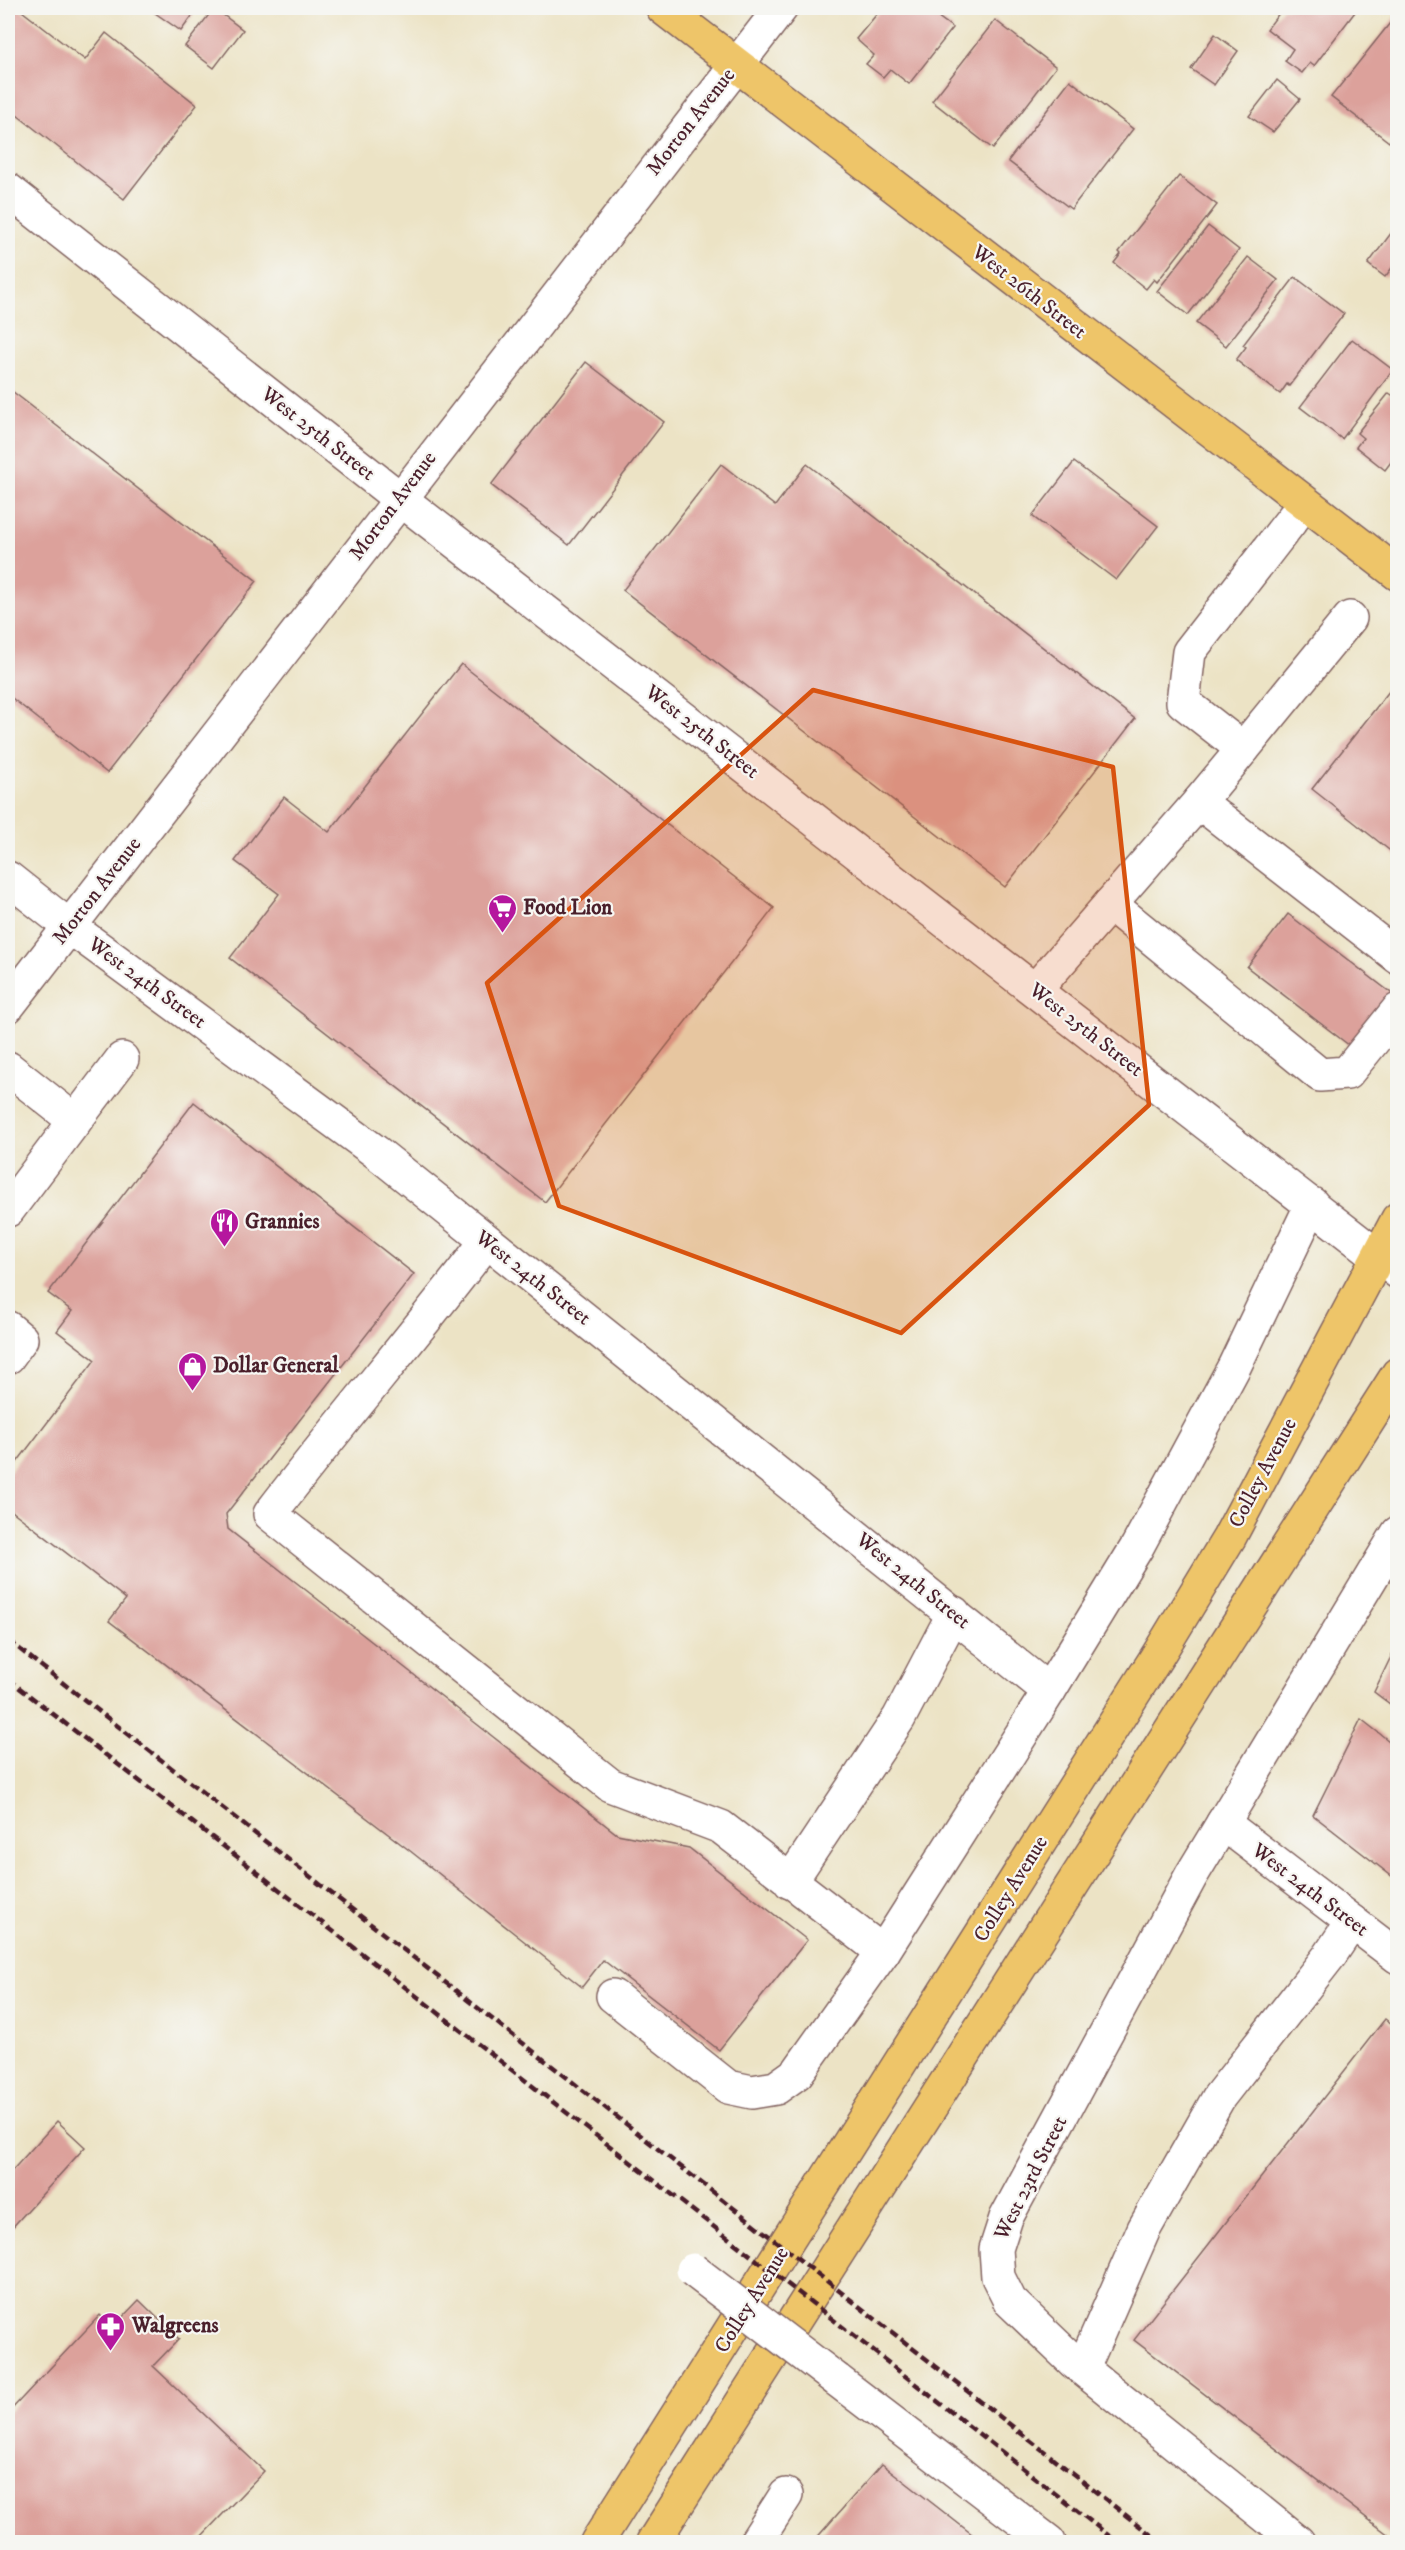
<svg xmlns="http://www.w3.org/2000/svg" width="1405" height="2550" viewBox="0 0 1405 2550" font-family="'IM FELL DW Pica',serif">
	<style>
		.building { fill: #dca19b }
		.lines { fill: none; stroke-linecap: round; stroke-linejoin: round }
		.minor-casing { stroke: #836461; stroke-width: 36 }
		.major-casing { stroke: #836461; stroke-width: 36 }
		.minor { stroke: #fff; stroke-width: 33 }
		.major { stroke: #eec569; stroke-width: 33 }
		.rail { stroke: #4a1f2b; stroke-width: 4.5; stroke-dasharray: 9 4.5; stroke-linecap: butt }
		.minor-bridge-casing { stroke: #836461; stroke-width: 36; stroke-linecap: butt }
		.minor-bridge { stroke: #fff; stroke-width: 33 }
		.marked { fill: #d8530f; fill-opacity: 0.2; stroke: #d8530f; stroke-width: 4.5; stroke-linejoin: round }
		.labels { text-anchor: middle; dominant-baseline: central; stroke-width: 4.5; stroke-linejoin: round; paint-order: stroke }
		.street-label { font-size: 21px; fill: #4a1f2b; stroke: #f6f6f2 }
		.poi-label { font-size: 21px; font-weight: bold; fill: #4a1f2b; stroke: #f6f6f2; text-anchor: start }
	</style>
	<rect width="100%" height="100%" fill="#f6f6f2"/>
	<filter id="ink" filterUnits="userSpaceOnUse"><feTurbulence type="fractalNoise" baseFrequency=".0167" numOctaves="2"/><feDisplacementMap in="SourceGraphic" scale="12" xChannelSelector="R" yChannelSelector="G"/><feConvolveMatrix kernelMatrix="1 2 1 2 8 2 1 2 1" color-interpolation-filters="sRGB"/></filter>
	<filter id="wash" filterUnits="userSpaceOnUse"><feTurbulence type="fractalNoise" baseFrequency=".008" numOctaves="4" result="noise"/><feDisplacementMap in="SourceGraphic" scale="24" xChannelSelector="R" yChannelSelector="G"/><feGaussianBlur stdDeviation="1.35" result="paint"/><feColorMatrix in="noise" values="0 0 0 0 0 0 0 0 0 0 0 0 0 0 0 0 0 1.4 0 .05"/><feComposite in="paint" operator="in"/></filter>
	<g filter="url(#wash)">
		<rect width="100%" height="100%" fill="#ece3c5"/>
		<g id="blocks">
			<g class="building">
				<polygon points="8,8 18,8 85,60 106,33 197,105 124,199 8,108"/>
				<polygon points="148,8 198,8 181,31"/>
				<polygon points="214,8 243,30 214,68 185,46"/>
				<polygon points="882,8 926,8 953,28 909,84 890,69 883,77 866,64 874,55 856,39"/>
				<polygon points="1283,8 1358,8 1314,66 1310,63 1302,73 1285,61 1293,49 1267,29"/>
				<polygon points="1398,13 1398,131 1389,142 1331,97"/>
				<polygon points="995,20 1056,67 993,149 932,101"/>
				<polygon points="1215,34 1238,51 1214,85 1191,69"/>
				<polygon points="1070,80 1133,129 1071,209 1008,161"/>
				<polygon points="1277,80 1300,99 1273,132 1249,116"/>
				<polygon points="1179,176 1217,205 1157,282 1154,279 1146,289 1114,263 1121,254 1119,252"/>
				<polygon points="1208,226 1239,250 1188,315 1157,291"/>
				<polygon points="1392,232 1398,236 1398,260 1385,277 1368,264"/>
				<polygon points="1248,257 1278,280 1226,346 1196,323"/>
				<polygon points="1295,277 1344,314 1289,386 1287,384 1280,394 1236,360 1246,347 1243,345"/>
				<polygon points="1352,339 1393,370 1342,439 1300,407"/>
				<polygon points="586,362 664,422 569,545 491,485"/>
				<polygon points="8,388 257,581 107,773 8,695"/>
				<polygon points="1389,393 1398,399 1398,462 1395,464 1391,462 1385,470 1356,447 1363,438 1357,433"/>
				<polygon points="1074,462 1158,526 1116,580 1032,516"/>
				<polygon points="721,464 775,506 807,464 1135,719 1005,887 623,590"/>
				<polygon points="461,664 774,908 545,1202 230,958 279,894 235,861 284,797 329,832"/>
				<polygon points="1398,680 1398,857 1312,789"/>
				<polygon points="1288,914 1395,996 1354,1049 1247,967"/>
				<polygon points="194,1102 414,1274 226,1514 228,1529 617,1834 689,1848 807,1940 719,2050 603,1960 582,1987 409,1850 109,1621 126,1599 8,1508 8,1474 95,1360 57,1331 72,1311 48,1293"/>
				<polygon points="1398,1642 1398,1710 1374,1692"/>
				<polygon points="1361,1719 1398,1748 1398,1881 1313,1815"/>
				<polygon points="1385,2019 1398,2028 1398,2542 1134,2340"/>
				<polygon points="57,2121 85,2147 8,2232 8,2175"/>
				<polygon points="139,2300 179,2339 153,2366 264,2471 196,2542 8,2542 8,2413 100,2315 112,2328"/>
				<polygon points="882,2464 982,2542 813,2542"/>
			</g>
		</g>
	</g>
	<g filter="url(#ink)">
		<use href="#blocks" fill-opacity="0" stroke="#836461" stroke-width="1.5"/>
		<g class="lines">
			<defs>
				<g id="minor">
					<polyline points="8,190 399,498 1398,1272"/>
					<polyline points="1304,504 1189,652 1183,702 1243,749 1350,618"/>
					<polyline points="1199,802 1243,749"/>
					<polyline points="8,878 70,927 376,1152 1049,1691"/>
					<polyline points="1110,904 1320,1075 1347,1073 1398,1010"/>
					<polyline points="1035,990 1199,802 1398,957"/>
					<polyline points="8,1006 781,8"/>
					<polyline points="8,1068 75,1121 122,1059"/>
					<polyline points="8,1210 75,1121"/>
					<path d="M486 1242C416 1334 340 1422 270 1514L610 1785 721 1827 883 1952"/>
					<polyline points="8,1328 21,1339 8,1357"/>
					<polyline points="1223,1823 1398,1957"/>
					<polyline points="790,1882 899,1718 954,1613"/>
					<polyline points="613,1996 728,2087 752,2092 776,2088 797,2073 883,1952 1049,1691 1137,1547 1234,1367 1312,1204"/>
					<polyline points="1083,2368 1144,2229 1219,2097 1330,1955 1352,1922"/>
					<polyline points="837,2380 1049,2542"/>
					<polyline points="756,2542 786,2495"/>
					<polyline points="1298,2542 1074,2362 1010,2301 998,2277 996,2249 1006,2218 1191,1876 1398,1533"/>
				</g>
				<g id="major">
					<polyline points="663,8 1398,574"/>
					<polyline points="597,2542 1158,1655 1229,1538 1398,1219"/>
					<polyline points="653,2542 1398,1374"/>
				</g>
			</defs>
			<use href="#minor" class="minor-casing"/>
			<use href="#major" class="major-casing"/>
			<use href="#minor" class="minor"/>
			<use href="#major" class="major"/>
			<g class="rail">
				<polyline points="8,1640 1160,2542"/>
				<polyline points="8,1679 812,2303 1117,2542"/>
			</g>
			<defs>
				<polyline id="minor-bridge" points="693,2270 837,2380"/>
			</defs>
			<use href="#minor-bridge" class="minor-bridge-casing"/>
			<use href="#minor-bridge" class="minor-bridge"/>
		</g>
	</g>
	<path class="marked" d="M813 690 1113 767 1149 1105 901 1333 559 1206 487 983Z"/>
	<defs>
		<symbol id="supermarket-pin" viewBox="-11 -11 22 30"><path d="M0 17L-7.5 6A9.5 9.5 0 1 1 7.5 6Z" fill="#b5179e" stroke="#f6f6f2"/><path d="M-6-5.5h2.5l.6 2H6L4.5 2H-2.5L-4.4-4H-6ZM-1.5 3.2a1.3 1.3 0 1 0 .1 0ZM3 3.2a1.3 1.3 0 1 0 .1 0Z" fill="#fff"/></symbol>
		<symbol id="restaurant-pin" viewBox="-11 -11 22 30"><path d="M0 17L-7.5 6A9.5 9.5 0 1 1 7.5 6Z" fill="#b5179e" stroke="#f6f6f2"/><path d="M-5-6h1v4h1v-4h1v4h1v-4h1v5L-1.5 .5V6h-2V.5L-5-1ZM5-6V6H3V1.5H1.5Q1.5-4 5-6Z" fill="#fff"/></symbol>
		<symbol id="shop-pin" viewBox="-11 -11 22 30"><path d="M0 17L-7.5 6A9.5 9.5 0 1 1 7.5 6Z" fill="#b5179e" stroke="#f6f6f2"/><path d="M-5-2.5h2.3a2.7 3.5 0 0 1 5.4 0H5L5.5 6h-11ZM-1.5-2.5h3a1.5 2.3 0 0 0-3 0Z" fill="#fff"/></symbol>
		<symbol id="pharmacy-pin" viewBox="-11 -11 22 30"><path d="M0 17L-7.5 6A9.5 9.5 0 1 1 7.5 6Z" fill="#b5179e" stroke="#f6f6f2"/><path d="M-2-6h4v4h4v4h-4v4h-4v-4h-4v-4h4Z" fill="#fff"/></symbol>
	</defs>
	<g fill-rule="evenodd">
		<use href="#supermarket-pin" x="486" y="892" width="33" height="45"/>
		<use href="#restaurant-pin" x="208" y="1206" width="33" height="45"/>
		<use href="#shop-pin" x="176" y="1350" width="33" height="45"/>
		<use href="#pharmacy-pin" x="94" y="2310" width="33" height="45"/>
	</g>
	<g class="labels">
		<g class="street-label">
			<text transform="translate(691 122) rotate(-52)">Morton Avenue</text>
			<text transform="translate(1029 292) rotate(38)">West 26th Street</text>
			<text transform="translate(318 434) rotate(38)">West 25th Street</text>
			<text transform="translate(393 506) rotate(-53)">Morton Avenue</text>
			<text transform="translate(702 732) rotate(38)">West 25th Street</text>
			<text transform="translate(97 891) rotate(-52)">Morton Avenue</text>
			<text transform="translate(147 983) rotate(36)">West 24th Street</text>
			<text transform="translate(1086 1030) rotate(38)">West 25th Street</text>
			<text transform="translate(533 1278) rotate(38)">West 24th Street</text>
			<text transform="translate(1263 1473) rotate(-62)">Colley Avenue</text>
			<text transform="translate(913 1581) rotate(39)">West 24th Street</text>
			<text transform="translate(1011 1889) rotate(-58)">Colley Avenue</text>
			<text transform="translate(1310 1890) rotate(37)">West 24th Street</text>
			<text transform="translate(1031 2178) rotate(-63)">West 23rd Street</text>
			<text transform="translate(752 2300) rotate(-58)">Colley Avenue</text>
		</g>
		<g class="poi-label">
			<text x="523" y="908">Food Lion</text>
			<text x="245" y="1222">Grannies</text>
			<text x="213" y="1366">Dollar General</text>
			<text x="132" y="2326">Walgreens</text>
		</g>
	</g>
	<rect width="1405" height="2550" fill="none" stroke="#f6f6f2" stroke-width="30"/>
</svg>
